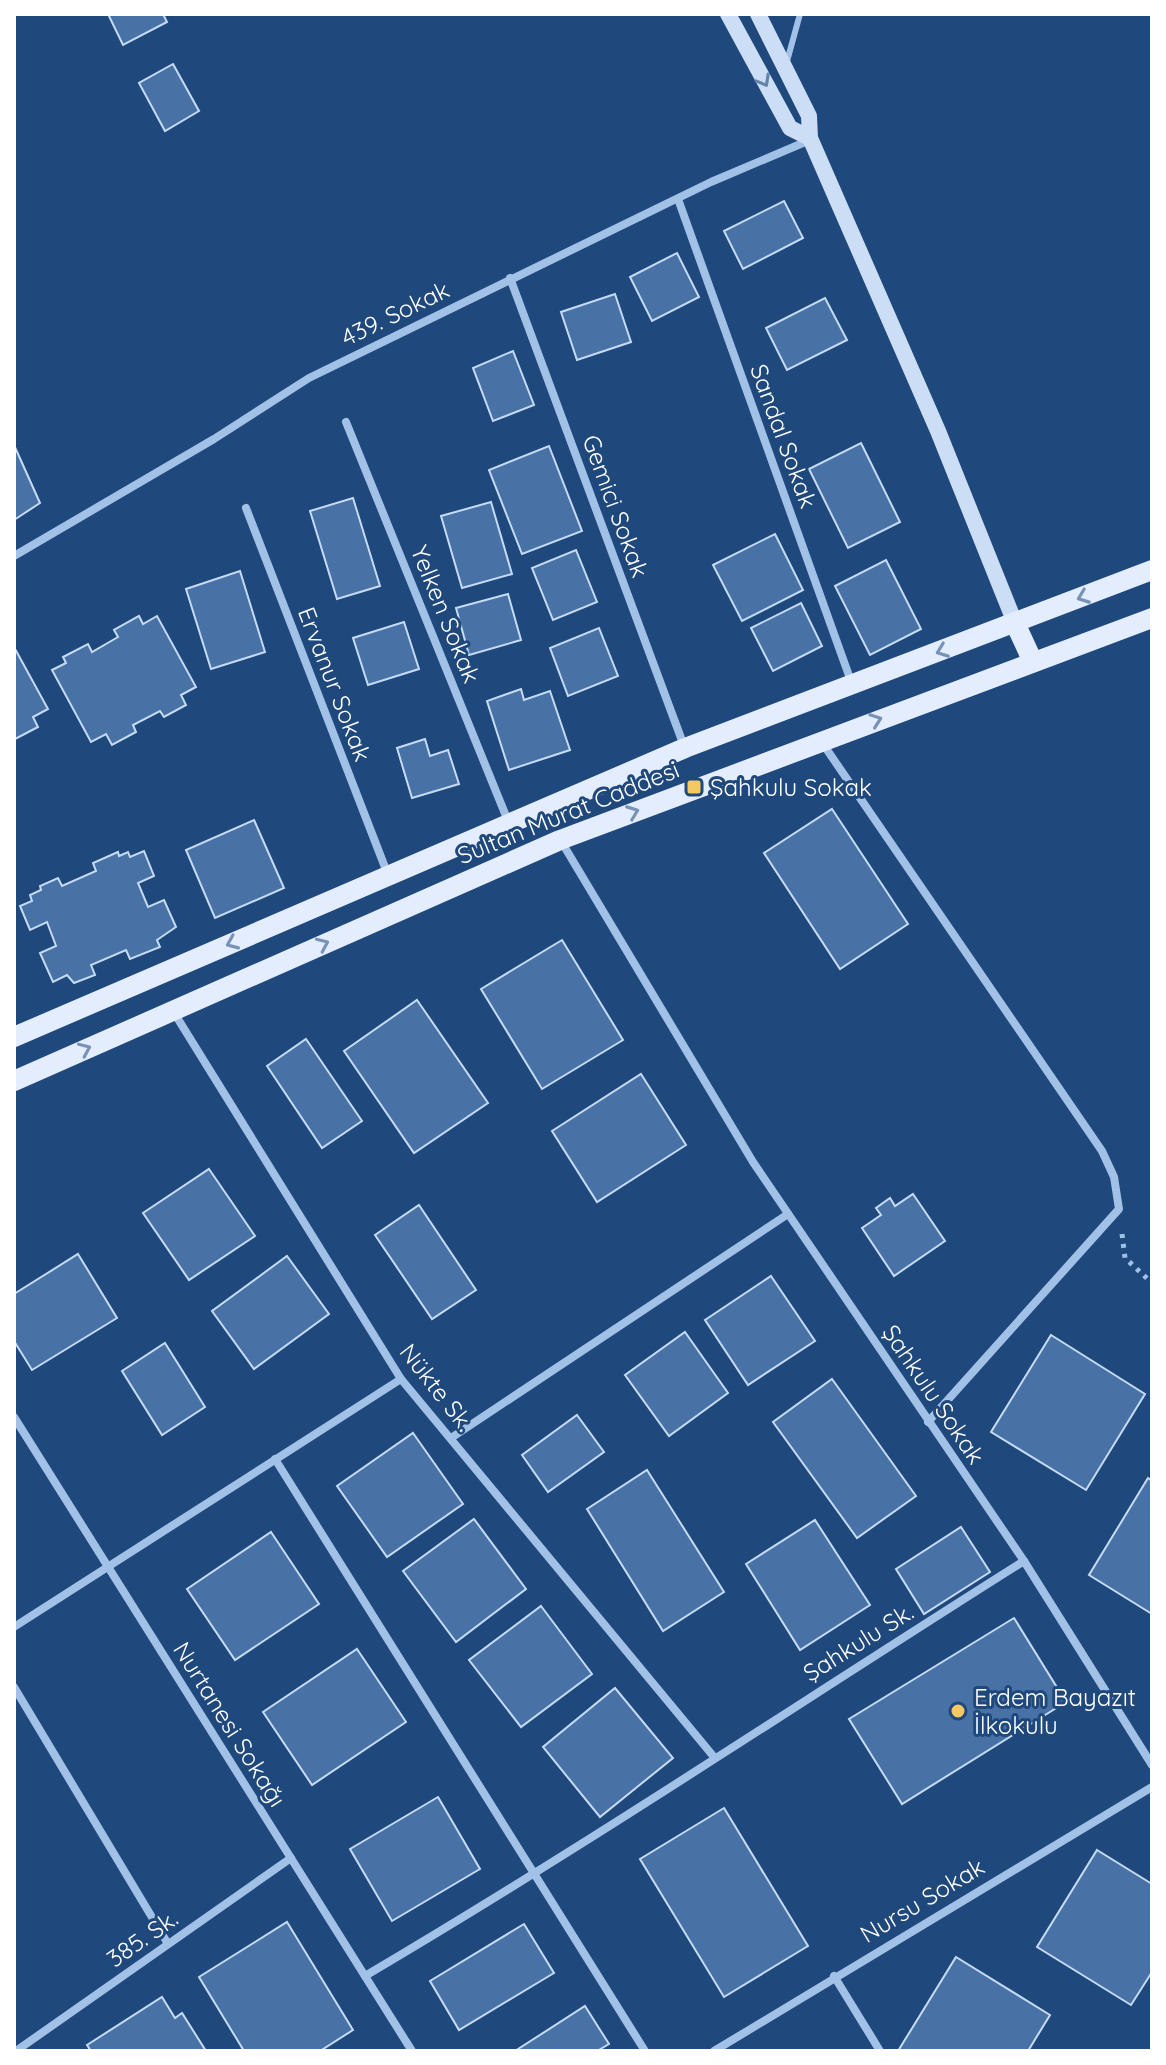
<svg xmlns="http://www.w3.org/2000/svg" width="1166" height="2065" viewBox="0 0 1166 2065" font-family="Quicksand,sans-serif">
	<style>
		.building { fill: #4872a6; stroke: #c5dbf5; stroke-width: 2 }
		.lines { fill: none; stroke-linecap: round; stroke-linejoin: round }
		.path { stroke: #a2c1e7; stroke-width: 5; stroke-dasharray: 4 6; stroke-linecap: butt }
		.service { stroke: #a2c1e7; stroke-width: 6 }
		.minor { stroke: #a2c1e7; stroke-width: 8 }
		.secondary { stroke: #ccdef5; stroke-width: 16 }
		.primary { stroke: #e3edfd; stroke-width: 20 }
		.oneway { stroke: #6484ac }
		.oneway2 { stroke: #7792b6 }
		.poi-dot { fill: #f4c962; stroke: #1f487c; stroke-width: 3 }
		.labels { text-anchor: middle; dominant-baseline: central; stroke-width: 6; stroke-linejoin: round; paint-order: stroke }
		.street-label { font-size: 24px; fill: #fff; stroke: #1f487c }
		.poi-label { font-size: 24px; fill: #fff; stroke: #1f487c; text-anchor: start }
	</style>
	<rect width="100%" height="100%" fill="#1f487c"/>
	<g class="building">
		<polygon points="108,14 163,14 167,22 123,45"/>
		<polygon points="173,64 199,111 165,131 139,83"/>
		<polygon points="784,201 803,238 743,269 724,231"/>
		<polygon points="677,253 699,297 652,321 630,277"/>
		<polygon points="615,294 631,342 577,360 561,312"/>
		<polygon points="825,298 847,340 787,370 766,328"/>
		<polygon points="513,351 534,405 493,421 473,368"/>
		<polygon points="861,443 900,522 848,548 809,469"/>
		<polygon points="14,445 40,503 14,520"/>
		<polygon points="549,446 582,531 522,554 489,470"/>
		<polygon points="353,498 380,586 337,599 310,511"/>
		<polygon points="491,502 512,574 462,588 441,516"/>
		<polygon points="775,534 803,590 742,621 713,565"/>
		<polygon points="576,550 597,602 553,620 532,568"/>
		<polygon points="886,560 921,629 870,655 835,586"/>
		<polygon points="240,571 265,652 211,669 186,589"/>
		<polygon points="508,594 521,640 469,655 456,608"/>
		<polygon points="801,603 822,646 773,671 751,628"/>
		<polygon points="139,616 143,624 157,616 196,687 181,695 186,705 164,717 160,711 133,725 136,732 112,745 106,734 91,742 52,670 66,663 63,657 88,644 92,652 118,637 114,630"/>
		<polygon points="404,622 419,669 368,685 353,638"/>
		<polygon points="599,628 618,676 568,696 550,648"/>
		<polygon points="14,647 48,709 33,717 38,727 15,739"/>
		<polygon points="521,689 524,700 550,691 570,750 509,770 487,701"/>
		<polygon points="425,739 430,756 448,750 459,784 412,798 397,748"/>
		<polygon points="832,809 908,924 840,969 764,853"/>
		<polygon points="254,820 284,888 215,918 186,850"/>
		<polygon points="144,851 154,876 138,883 148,907 164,900 176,927 157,940 160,947 130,959 126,950 91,965 95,975 74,983 67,975 53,982 40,953 56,946 47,922 30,930 20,906 32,901 30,895 41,890 40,886 58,878 62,886 96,871 93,863 118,852 119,856 128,852 130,857"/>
		<polygon points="562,940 623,1040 542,1089 481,989"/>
		<polygon points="417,1000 488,1103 414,1153 344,1051"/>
		<polygon points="306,1039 362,1121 322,1148 267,1066"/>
		<polygon points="641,1074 686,1145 597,1202 552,1131"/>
		<polygon points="209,1169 255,1236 189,1280 143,1213"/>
		<polygon points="913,1194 945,1241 894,1276 862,1228 881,1215 876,1208 890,1198 895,1206"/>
		<polygon points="419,1205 476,1290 432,1319 375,1235"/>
		<polygon points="78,1254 117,1318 32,1370 14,1341 14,1294"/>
		<polygon points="287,1256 329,1314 254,1369 212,1311"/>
		<polygon points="771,1276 815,1341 748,1385 705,1320"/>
		<polygon points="685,1332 728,1393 669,1436 625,1375"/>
		<polygon points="1051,1335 1145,1394 1086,1490 991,1432"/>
		<polygon points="165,1343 205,1407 162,1435 122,1371"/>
		<polygon points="832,1379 916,1496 857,1538 773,1422"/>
		<polygon points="577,1415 604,1452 548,1492 522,1455"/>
		<polygon points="413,1433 463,1504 387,1557 337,1486"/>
		<polygon points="647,1470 724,1592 663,1631 587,1509"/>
		<polygon points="1148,1478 1152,1481 1152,1614 1089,1575"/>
		<polygon points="474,1519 526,1589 456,1642 403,1571"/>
		<polygon points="815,1520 870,1605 800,1650 746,1564"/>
		<polygon points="961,1527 990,1572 924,1614 896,1569"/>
		<polygon points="271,1532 319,1604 235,1660 187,1589"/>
		<polygon points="541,1606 592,1674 521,1727 469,1660"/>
		<polygon points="1014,1618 1066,1702 902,1804 849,1719"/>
		<polygon points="357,1649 406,1722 312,1785 263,1712"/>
		<polygon points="615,1688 673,1758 600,1817 543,1747"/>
		<polygon points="438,1797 480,1869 392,1921 350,1849"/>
		<polygon points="724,1808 808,1946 724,1997 640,1859"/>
		<polygon points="1097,1850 1152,1884 1152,1972 1131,2005 1037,1947"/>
		<polygon points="287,1922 353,2030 320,2051 244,2051 199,1977"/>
		<polygon points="524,1924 554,1973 459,2030 430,1981"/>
		<polygon points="956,1957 1050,2015 1028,2051 898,2051"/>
		<polygon points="162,1997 175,2018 182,2013 206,2051 91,2051 87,2045"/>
		<polygon points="585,2006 609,2044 597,2051 515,2051"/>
	</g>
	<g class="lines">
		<polyline class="path" points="1122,1234 1125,1258 1152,1283"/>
		<polyline class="service" points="786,65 800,14"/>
		<g class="minor">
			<polyline points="678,199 852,684"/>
			<polyline points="510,278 684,746"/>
			<polyline points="346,422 508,821"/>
			<polyline points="246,508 388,875"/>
			<polyline points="14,556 214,439 309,378 711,182 810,140"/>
			<polyline points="823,744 1102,1151 1114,1177 1119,1209 928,1422"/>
			<polyline points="561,841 753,1162 1024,1561 1152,1765"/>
			<polyline points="173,1011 401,1379 714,1757"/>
			<polyline points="14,1417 412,2051"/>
			<polyline points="451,1438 788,1214"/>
			<polyline points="275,1459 645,2051"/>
			<polyline points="14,1627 401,1379"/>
			<polyline points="14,1687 168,1944"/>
			<path d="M365 1976C589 1844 805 1699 1024 1561"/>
			<polyline points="834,1976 880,2051"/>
			<polyline points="16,2051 291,1858"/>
			<polyline points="714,2051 1152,1787"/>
		</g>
		<g class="secondary">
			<polyline points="728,14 790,128 810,138"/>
			<polyline points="758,14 809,116 810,138 938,431 1015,623"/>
		</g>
		<g class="primary">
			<polyline points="1015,623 1033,662"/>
			<polyline points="14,1037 685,748 1152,570"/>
			<polyline points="14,1081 560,840 1152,618"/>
		</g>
	</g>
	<defs><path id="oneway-chevron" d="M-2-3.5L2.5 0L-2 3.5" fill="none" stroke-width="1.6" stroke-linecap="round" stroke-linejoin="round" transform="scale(2)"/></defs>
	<use class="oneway" href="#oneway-chevron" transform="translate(764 81) rotate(61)"/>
	<g class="oneway2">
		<use href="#oneway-chevron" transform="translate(1083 597) rotate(159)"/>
		<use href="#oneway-chevron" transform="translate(942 651) rotate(159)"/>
		<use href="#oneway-chevron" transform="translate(876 720) rotate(-20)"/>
		<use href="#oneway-chevron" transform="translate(633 812) rotate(-21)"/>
		<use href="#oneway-chevron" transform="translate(232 943) rotate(157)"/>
		<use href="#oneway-chevron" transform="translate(323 944) rotate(-24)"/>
		<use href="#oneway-chevron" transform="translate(85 1049) rotate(-24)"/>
	</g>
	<g class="poi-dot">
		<rect x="686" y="779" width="16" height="16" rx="4"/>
		<circle cx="958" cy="1711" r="8"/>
	</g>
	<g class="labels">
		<g class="street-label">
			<text transform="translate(395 313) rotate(-26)">439. Sokak</text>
			<text transform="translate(784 436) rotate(70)">Sandal Sokak</text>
			<text transform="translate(616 506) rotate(70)">Gemici Sokak</text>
			<text transform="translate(446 614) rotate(68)">Yelken Sokak</text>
			<text transform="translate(335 684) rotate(69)">Ervanur Sokak</text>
			<text transform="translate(568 812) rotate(-22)">Sultan Murat Caddesi</text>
			<text transform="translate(437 1387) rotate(52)">Nükte Sk.</text>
			<text transform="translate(934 1394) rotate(56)">Şahkulu Sokak</text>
			<text transform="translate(858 1642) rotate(-32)">Şahkulu Sk.</text>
			<text transform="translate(230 1724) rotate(58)">Nurtanesi Sokağı</text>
			<text transform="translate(922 1900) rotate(-31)">Nursu Sokak</text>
			<text transform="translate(142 1938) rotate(-35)">385. Sk.</text>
		</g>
		<g class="poi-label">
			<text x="710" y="787">Şahkulu Sokak</text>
			<text x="974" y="1697">Erdem Bayazıt<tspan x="974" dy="28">İlkokulu</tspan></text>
		</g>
	</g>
	<rect width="1166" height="2065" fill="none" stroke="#ffffff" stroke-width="32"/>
</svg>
